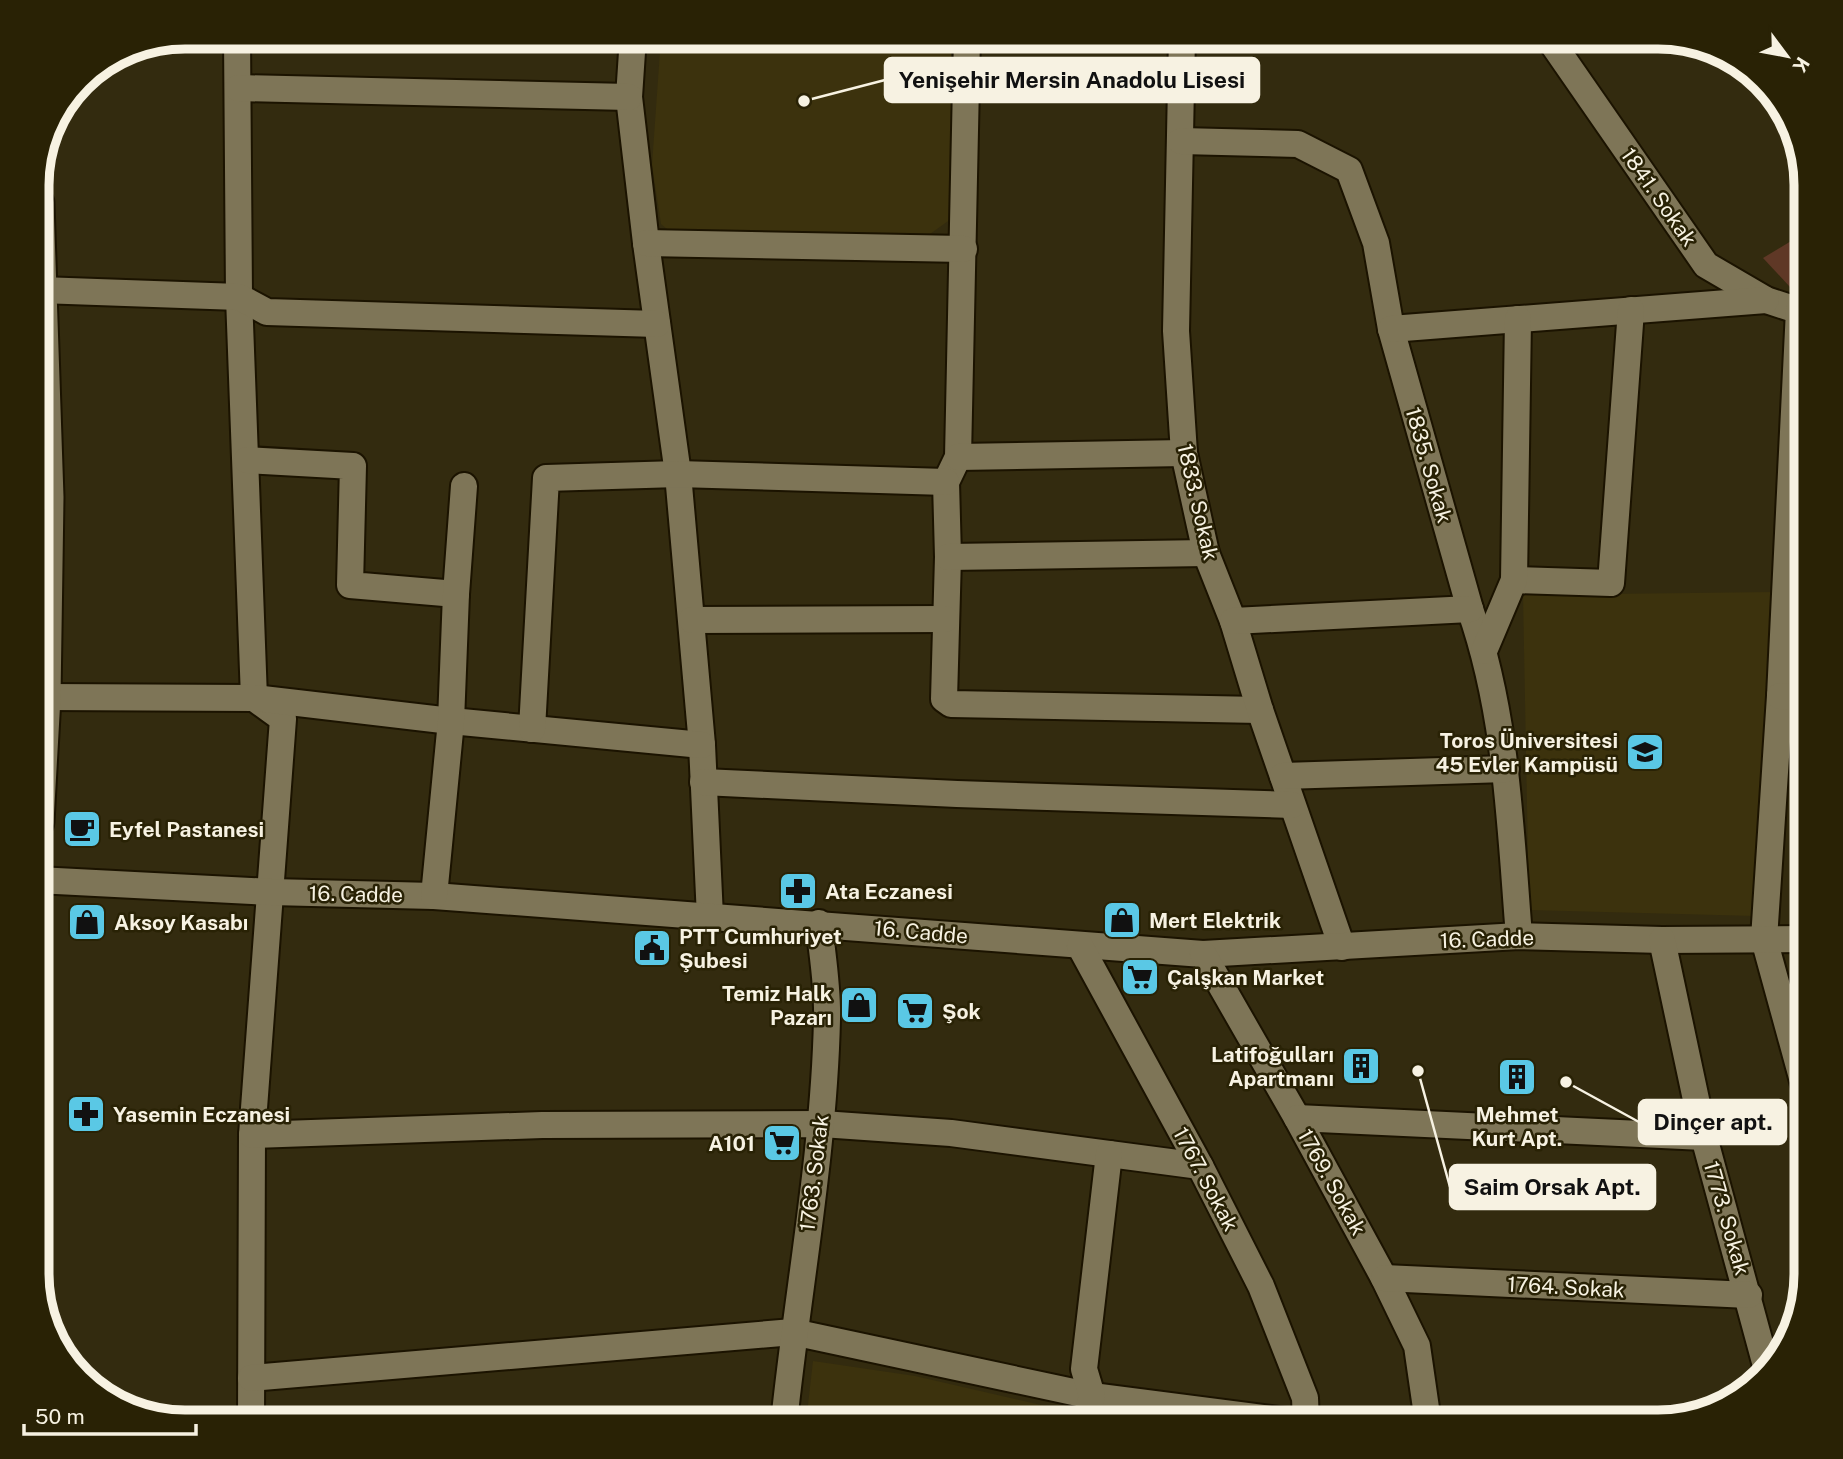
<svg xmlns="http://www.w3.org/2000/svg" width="1843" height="1459" viewBox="0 0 1843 1459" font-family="'Public Sans',sans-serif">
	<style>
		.built { fill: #3c320d }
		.green { fill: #5f3826 }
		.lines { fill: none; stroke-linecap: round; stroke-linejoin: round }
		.minor-casing { stroke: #1b1300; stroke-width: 30 }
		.tertiary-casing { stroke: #1b1300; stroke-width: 37 }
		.minor { stroke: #7e7557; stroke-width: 26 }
		.tertiary { stroke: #7e7557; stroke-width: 33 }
		.labels { text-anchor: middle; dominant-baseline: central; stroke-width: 5; stroke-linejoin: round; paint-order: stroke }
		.street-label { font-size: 21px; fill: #f7f2e2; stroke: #292205 }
		.poi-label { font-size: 21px; font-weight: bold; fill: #f7f2e2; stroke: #292205; text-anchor: start }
		.rim { fill: none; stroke: #f7f2e2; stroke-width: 9 }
		.leader { fill: none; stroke: #f7f2e2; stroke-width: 2.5 }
		.callout-dot { fill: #f7f2e2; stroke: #292205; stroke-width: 2.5 }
		.callout { fill: #f7f2e2; stroke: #f7f2e2; stroke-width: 2.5 }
		.callout-label { font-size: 23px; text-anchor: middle; font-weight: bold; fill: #111 }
	</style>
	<rect width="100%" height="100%" fill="#332b0f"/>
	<g class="built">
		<polygon points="661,37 951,37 951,219 923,239 674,235 661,224 652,165"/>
		<polygon points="1774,592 1755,916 1529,910 1523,595"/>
		<polygon points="813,1361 915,1376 1071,1412 1069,1422 806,1422"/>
	</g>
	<polygon class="green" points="1806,232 1806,294 1790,287 1763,258"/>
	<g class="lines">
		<defs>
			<g id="minor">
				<polyline points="237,37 239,297 254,698 283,719 252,1135 251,1422"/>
				<polyline points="633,37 629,97 646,243 678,474 702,745 710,917"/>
				<polyline points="967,37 958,457 946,482 948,557 944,699 951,704 1260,710"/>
				<polyline points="1182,37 1176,331 1184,453 1206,553 1233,621 1260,710 1342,947"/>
				<polyline points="1548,37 1706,265 1766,300 1806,313"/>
				<polyline points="238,88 629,97"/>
				<path d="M1181 141 1298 144 1349 170 1376 243 1391 329 1470 609C1507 714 1510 826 1519 936"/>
				<polyline points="646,243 964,249"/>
				<polyline points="40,290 239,297 267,312 657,324"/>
				<polyline points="1799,310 1780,696 1764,939 1806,1092"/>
				<polyline points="1391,329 1766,300"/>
				<polyline points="958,457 1184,453"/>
				<polyline points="247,460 353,466 350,585 456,594"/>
				<polyline points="948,557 1206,553"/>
				<polyline points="1514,580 1611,583 1631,310"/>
				<polyline points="692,620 945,619"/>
				<polyline points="1233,621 1470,609"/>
				<polyline points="1484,651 1514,580 1518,319"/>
				<polyline points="1780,696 1806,697"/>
				<polyline points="44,697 254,698 451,721 702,745"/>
				<polyline points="532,729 546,478 678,474 946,482"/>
				<polyline points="1283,776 1506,769"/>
				<polyline points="703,782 957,794 1292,805"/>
				<polyline points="37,880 271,892 434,896 1203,954 1519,936 1662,940 1806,939"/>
				<polyline points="434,896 451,721 456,594 464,486"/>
				<polyline points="1662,940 1704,1137 1768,1373"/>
				<polyline points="1080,946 1200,1166 1261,1286 1305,1398 1306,1422"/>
				<polyline points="1203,954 1297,1118 1384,1278 1417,1346 1428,1422"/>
				<polyline points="1297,1118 1704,1137"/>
				<polyline points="252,1135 542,1125 822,1124 951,1133 1200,1166"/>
				<polyline points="1384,1278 1749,1295"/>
				<polyline points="251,1378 793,1332 1092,1396 1294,1422"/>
				<path d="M784 1422C798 1288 824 1154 827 1019 828 987 822 954 819 923"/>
				<polyline points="1085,1422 1092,1396 1084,1369 1109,1154"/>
			</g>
			<polyline id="tertiary" points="37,822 44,697 47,497 37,203"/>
		</defs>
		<use href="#minor" class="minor-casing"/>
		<use href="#tertiary" class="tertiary-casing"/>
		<use href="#minor" class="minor"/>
		<use href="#tertiary" class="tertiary"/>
	</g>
	<defs>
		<symbol id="university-square" viewBox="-11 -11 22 22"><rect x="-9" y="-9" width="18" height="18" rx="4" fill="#5ac8e5" stroke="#292205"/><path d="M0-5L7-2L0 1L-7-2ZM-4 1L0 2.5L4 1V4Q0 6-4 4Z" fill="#111"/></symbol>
		<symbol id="cafe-square" viewBox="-11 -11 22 22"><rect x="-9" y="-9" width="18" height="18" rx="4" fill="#5ac8e5" stroke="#292205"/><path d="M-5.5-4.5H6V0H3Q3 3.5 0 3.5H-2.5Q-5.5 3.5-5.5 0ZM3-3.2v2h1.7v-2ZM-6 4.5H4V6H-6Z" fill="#111"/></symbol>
		<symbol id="pharmacy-square" viewBox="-11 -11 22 22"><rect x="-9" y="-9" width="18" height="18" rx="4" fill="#5ac8e5" stroke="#292205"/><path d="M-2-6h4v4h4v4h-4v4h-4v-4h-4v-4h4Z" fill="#111"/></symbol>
		<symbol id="shop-square" viewBox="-11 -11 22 22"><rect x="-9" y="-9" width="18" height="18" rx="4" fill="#5ac8e5" stroke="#292205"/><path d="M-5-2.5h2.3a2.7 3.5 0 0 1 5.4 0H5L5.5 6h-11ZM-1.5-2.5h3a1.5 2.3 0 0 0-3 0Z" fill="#111"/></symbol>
		<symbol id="civic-square" viewBox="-11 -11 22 22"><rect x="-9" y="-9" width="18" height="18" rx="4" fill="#5ac8e5" stroke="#292205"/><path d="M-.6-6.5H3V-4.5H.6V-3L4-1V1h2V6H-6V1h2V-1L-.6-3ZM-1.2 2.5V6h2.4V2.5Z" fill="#111"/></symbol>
		<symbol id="supermarket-square" viewBox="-11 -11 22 22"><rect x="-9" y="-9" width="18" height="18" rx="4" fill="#5ac8e5" stroke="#292205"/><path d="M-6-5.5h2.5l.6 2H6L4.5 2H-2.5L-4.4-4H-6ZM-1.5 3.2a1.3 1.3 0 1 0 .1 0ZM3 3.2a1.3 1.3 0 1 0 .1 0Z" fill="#111"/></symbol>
		<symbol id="building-square" viewBox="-11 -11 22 22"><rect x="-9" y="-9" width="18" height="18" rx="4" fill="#5ac8e5" stroke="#292205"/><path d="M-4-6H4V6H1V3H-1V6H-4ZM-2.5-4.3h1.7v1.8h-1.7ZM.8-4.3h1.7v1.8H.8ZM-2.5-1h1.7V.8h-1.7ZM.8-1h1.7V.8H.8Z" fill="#111"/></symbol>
	</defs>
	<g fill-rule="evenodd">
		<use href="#university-square" x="1623" y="730" width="44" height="44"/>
		<use href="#cafe-square" x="60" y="807" width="44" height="44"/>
		<use href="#pharmacy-square" x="776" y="869" width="44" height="44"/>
		<use href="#shop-square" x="1100" y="898" width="44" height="44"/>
		<use href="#shop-square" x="65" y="900" width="44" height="44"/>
		<use href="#civic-square" x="630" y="926" width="44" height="44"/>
		<use href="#supermarket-square" x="1118" y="955" width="44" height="44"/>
		<use href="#shop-square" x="837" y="983" width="44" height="44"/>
		<use href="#supermarket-square" x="893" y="989" width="44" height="44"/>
		<use href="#building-square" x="1339" y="1044" width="44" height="44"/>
		<use href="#building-square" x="1495" y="1055" width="44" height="44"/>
		<use href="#pharmacy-square" x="64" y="1092" width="44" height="44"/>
		<use href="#supermarket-square" x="760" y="1121" width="44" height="44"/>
	</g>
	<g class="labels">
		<g class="street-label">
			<text transform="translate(1659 197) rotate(55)">1841. Sokak</text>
			<text transform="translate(1429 465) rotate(74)">1835. Sokak</text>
			<text transform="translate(1198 502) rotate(77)">1833. Sokak</text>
			<text transform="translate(356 894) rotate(1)">16. Cadde</text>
			<text transform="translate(921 932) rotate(5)">16. Cadde</text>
			<text transform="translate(1487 939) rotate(-2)">16. Cadde</text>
			<text transform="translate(814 1173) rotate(-83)">1763. Sokak</text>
			<text transform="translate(1206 1179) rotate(62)">1767. Sokak</text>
			<text transform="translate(1332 1182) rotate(61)">1769. Sokak</text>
			<text transform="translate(1727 1218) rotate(74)">1773. Sokak</text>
			<text transform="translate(1566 1287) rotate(3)">1764. Sokak</text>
		</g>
		<g class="poi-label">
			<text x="1618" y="740" text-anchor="end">Toros Üniversitesi<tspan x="1618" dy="24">45 Evler Kampüsü</tspan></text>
			<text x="109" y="829">Eyfel Pastanesi</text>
			<text x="825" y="891">Ata Eczanesi</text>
			<text x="1149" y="920">Mert Elektrik</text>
			<text x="114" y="922">Aksoy Kasabı</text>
			<text x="679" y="936">PTT Cumhuriyet<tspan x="679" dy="24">Şubesi</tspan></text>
			<text x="1167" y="977">Çalşkan Market</text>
			<text x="832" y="993" text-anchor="end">Temiz Halk<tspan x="832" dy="24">Pazarı</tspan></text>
			<text x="942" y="1011">Şok</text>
			<text x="1334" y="1054" text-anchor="end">Latifoğulları<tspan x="1334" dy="24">Apartmanı</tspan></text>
			<text x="113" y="1114">Yasemin Eczanesi</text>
			<text x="1517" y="1114" text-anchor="middle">Mehmet<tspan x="1517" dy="24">Kurt Apt.</tspan></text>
			<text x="755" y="1143" text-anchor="end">A101</text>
		</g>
	</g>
	<path d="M0 0H1843V1459H0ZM185 49H1658A136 136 0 0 1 1794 185V1274A136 136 0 0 1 1658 1410H185A136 136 0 0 1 49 1274V185A136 136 0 0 1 185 49Z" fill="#292205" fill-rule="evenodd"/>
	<path class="rim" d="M185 49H1658A136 136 0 0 1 1794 185V1274A136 136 0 0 1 1658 1410H185A136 136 0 0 1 49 1274V185A136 136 0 0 1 185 49Z"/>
	<path class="leader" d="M804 101L885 80M1566 1082L1639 1122M1418 1071L1450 1187"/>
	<g class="callout-dot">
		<circle cx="804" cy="101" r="7"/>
		<circle cx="1566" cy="1082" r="7"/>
		<circle cx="1418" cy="1071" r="7"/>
	</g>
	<g class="callout">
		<rect x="885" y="58" width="374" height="44" rx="7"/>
		<rect x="1639" y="1100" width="147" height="44" rx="7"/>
		<rect x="1450" y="1165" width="205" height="44" rx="7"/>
	</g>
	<g class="callout-label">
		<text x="1072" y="88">Yenişehir Mersin Anadolu Lisesi</text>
		<text x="1713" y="1130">Dinçer apt.</text>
		<text x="1552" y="1195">Saim Orsak Apt.</text>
	</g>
	<g transform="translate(1787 56) rotate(122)" stroke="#292205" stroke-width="5" paint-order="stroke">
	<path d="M0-5L12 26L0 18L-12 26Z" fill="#f7f2e2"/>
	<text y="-10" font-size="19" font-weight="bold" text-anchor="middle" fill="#f7f2e2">K</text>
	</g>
	<path d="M24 1424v10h172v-10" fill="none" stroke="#f7f2e2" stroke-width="3.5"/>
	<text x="35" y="1424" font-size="21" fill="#f7f2e2" stroke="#292205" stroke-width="5" paint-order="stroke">50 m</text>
</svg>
